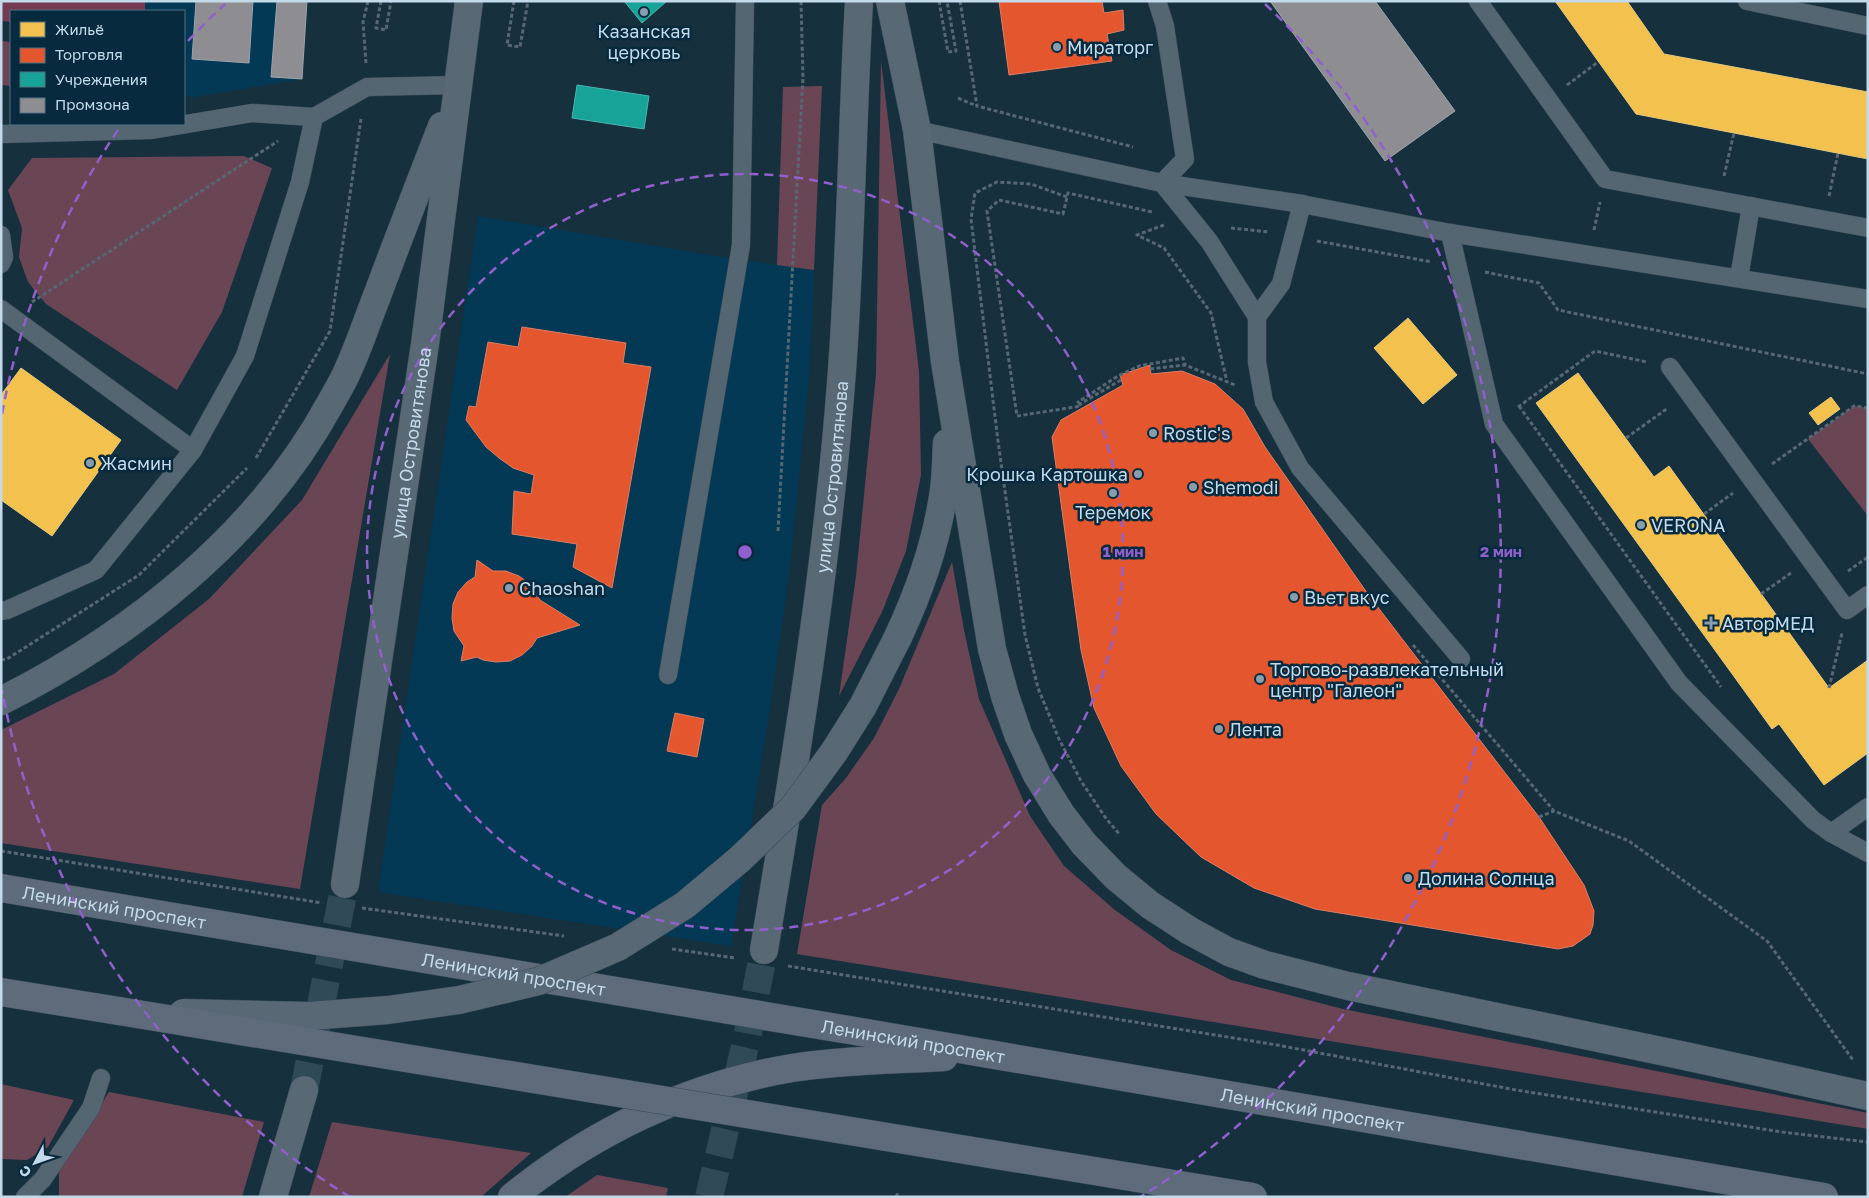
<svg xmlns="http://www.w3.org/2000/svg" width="1869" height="1198" viewBox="0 0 1869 1198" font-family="'Golos Text',sans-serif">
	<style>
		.built { fill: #033955 }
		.green { fill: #6a4655 }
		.forest { fill: #743a52 }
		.homes { fill: #f2c14e; stroke: #e4c87d }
		.shops { fill: #e4572e; stroke: #da7e67 }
		.public { fill: #17a398; stroke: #4bb4b1 }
		.industry { fill: #8d8d92; stroke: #9da4ad }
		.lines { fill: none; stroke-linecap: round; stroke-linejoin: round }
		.secondary-tunnel { stroke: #304a58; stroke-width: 28; stroke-dasharray: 28 14; stroke-linecap: butt }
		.lane-casing { stroke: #394b58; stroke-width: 19 }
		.secondary-casing { stroke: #394b58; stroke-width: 29 }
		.primary-casing { stroke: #394b58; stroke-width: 29 }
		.path { stroke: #576773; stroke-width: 3; stroke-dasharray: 4 2.5; stroke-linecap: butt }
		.lane { stroke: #536671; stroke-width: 18 }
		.secondary { stroke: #586875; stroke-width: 28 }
		.primary { stroke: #5d6b7b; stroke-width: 28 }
		.secondary-bridge-casing { stroke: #394b58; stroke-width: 29; stroke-linecap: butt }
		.primary-bridge-casing { stroke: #394b58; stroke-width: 29; stroke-linecap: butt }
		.secondary-bridge { stroke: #586875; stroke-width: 28 }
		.primary-bridge { stroke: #5d6b7b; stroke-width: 28 }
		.ring { fill: none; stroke: #9160cc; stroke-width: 2.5; stroke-dasharray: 9 6 }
		.poi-dot { fill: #869eae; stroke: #082a3e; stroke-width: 2 }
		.labels { text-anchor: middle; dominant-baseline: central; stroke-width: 5; stroke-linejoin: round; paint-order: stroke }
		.poi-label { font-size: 18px; fill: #c3daeb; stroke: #082a3e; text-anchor: start }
		.street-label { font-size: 18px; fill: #c3daeb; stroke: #082a3e }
		.centre { fill: #9160cc; stroke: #082a3e; stroke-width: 2.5 }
		.ring-label { font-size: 15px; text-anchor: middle; font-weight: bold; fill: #9160cc; stroke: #082a3e; stroke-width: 5; stroke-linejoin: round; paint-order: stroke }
	</style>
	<rect width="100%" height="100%" fill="#16303e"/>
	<g class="built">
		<polygon points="145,1 307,1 302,79 195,97 184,96 184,11 145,11"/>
		<polygon points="478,216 709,255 814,270 810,368 790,568 769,716 731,946 378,892"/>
	</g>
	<g class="green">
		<polygon points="1,41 11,42 11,86 1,85"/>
		<polygon points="881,61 919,371 921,475 906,551 882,612 839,696 856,576 876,374"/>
		<polygon points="822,86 814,270 777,265 783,87"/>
		<polygon points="244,156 272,168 222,312 177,390 46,304 28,282 19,257 22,228 8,190 32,158"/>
		<polygon points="390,354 300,889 1,843 1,730 114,674 209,599 302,500"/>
		<polygon points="1854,406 1868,408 1868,516 1808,439"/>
		<polygon points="952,562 964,630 979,699 1030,816 1064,866 1115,910 1171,950 1231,980 1343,1009 1868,1113 1868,1129 797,954 822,805 846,778 874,738 899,689"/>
		<polygon points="1,1084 74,1100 48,1147 27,1160 1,1159"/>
		<polygon points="109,1092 264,1122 242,1197 59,1197 59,1171"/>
		<polygon points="332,1122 531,1153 481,1197 309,1197"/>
		<polygon points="597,1175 668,1188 666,1197 565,1197"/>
	</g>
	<polygon class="forest" points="1,1 145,1 145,11 11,11 11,22 1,21"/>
	<g class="homes">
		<polygon points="1555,1 1627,1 1664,54 1868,92 1868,159 1636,114"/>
		<polygon points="1408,318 1457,375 1423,404 1374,348"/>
		<polygon points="21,368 121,440 52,536 1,500 1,395"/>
		<polygon points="1578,373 1654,477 1669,466 1829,688 1868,660 1868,753 1824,785 1779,724 1772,729 1536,403"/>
		<polygon points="1831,397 1840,409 1818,425 1809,413"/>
	</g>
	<g class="shops">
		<polygon points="999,1 1102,1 1104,13 1123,10 1124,30 1107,34 1112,61 1009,75"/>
		<polygon points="522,327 626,343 623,363 651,367 612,588 573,567 577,544 512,534 514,491 531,494 534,475 513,468 499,458 486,447 466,420 469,406 476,407 488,342 518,347"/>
		<polygon points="1150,365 1151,374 1182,371 1215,384 1243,409 1265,447 1370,597 1539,817 1584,885 1594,911 1593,925 1590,934 1573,946 1558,949 1315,909 1254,888 1201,857 1156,814 1121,766 1094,708 1081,650 1052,437 1061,420 1123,385 1120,375"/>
		<polygon points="477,560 493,571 506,571 519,576 530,584 540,600 580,625 537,638 532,646 522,655 510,661 496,662 483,660 477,657 461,661 464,646 454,631 452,618 453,604 458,592 467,582 475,577"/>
		<polygon points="675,713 704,719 697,757 667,751"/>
	</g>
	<g class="public">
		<polygon points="624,1 667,1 642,23"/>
		<polygon points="577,85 649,96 644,129 572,118"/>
	</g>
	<g class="industry">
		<polygon points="196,1 253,1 249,63 192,59"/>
		<polygon points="277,1 307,1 302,79 271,77"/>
		<polygon points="1270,1 1375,1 1455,111 1385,161"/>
	</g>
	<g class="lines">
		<g class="secondary-tunnel">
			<polyline points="304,1090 345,884"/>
			<polyline points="709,1197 747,1038 764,950"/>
		</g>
		<defs>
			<g id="lane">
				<polyline points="1157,1 1165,26 1185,159 1162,183 1209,241 1257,317 1257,362 1264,402 1300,468 1461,659"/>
				<polyline points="1478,1 1605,179 1868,228"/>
				<polyline points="1747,1 1868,26"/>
				<polyline points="917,130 1162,183 1302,204 1450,233 1868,299"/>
				<polyline points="1,134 151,130 252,113 314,117 367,87 458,85"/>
				<polyline points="1450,233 1494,424 1679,683 1813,820 1831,833 1868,853"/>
				<polyline points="1,235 4,257 1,264"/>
				<polyline points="1739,278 1751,206"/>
				<polyline points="1,309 193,450"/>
				<polyline points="1257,317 1281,284 1302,204"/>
				<polyline points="1670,367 1847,610 1868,595"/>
				<polyline points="1,611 7,610 96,570 193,450 245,356 300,182 314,117"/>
				<polyline points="668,675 741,245 745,1"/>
				<polyline points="1831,833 1868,807"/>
				<polyline points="25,1197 43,1179 91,1108 101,1078"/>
			</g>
			<g id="secondary">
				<polyline points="890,1 917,130 945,362 992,649 1005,696 1018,734 1037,775 1061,814 1084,844 1116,877 1150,905 1190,931 1229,952 1265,965 1348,986 1685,1056 1868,1096"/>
				<path d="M898 637C920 590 937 541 944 490 946 475 946 459 947 443"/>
				<path d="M1 701C134 634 258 535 330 404 336 393 343 382 348 370 359 346 367 321 377 296 398 239 420 183 442 126"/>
				<path id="s1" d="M345 884 425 344 469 1"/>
				<path id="s2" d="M764 950C796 758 828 565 842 370 851 248 852 124 859 1"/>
				<polyline points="273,1197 304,1090"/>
			</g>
			<g id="primary">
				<path id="s3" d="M1 888 849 1030 1824 1197"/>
				<polyline points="1,992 119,1011"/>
				<path d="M512 1197C592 1132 690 1085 792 1068 842 1060 894 1060 944 1057"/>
			</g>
		</defs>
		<use href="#lane" class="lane-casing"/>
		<use href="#secondary" class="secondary-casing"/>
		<use href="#primary" class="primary-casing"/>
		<g class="path">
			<polyline points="381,1 376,28 386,30 391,1"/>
			<polyline points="514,1 507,45 520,47 528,1"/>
			<polyline points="939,1 948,52 956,51 947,1"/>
			<polyline points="960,1 977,106 1133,147"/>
			<polyline points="366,63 363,22 368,1"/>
			<polyline points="1567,85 1598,62"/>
			<polyline points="958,98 977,106"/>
			<polyline points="1724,176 1734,133"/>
			<polyline points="1829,196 1838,153"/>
			<polyline points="1067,197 1031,184 997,182 975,193 971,219 998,441 1025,635 1038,688 1059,739 1081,781 1105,817 1120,835"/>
			<polyline points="1164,225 1137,235 1164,248 1211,313 1227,382"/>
			<polyline points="1231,228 1269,232"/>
			<polyline points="1594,230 1600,202"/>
			<polyline points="1317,241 1432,262"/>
			<polyline points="1485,272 1539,283 1558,310 1868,374"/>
			<polyline points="32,302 278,141"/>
			<polyline points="1150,369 1185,365 1235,385"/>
			<polyline points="1121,380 1080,404 1081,406 1017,416 987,211 999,200 1063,214 1068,193 1152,212"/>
			<polyline points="1080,404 1078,402 1118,376 1139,366 1183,358 1185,365"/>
			<polyline points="1519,406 1721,687"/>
			<polyline points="1518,407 1595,351 1647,362"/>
			<polyline points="1626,438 1668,408"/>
			<polyline points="256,458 330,331 361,119"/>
			<polyline points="1772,464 1854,406 1868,408"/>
			<polyline points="1704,514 1733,493"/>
			<polyline points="778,531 803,78 801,1"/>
			<polyline points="1848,571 1868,557"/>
			<polyline points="1761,594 1791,573"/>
			<polyline points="1413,645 1554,811 1629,841 1767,941 1853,1060"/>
			<polyline points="1,660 7,659 139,575 247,468"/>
			<polyline points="1829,688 1842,633"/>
			<polyline points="1539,817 1554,811"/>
			<polyline points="1,851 322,903"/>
			<polyline points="362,908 564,936"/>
			<polyline points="672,949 735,958"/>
			<polyline points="788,966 1277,1045 1516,1090 1782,1132 1868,1142"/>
			<polyline points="896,1197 898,1193"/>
		</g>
		<use href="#lane" class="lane"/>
		<use href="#secondary" class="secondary"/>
		<use href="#primary" class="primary"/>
		<defs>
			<polyline id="secondary-bridge" points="183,1013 309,1016 388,1010 459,1000 539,981 618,947 685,905 740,859 793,808 834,752 863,706 898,637"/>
			<polyline id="primary-bridge" points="119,1011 1253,1197"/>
		</defs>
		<use href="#secondary-bridge" class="secondary-bridge-casing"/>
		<use href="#primary-bridge" class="primary-bridge-casing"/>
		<use href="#secondary-bridge" class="secondary-bridge"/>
		<use href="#primary-bridge" class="primary-bridge"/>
	</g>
	<g class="ring">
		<circle cx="745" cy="552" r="378"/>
		<path d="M350 1197A756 756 0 0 1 2 690M2 414A756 756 0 0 1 122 124M188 41A756 756 0 0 1 225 4M1265 4A756 756 0 0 1 1140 1197"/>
	</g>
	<g class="poi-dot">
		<circle cx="644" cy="12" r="5"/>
		<circle cx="1057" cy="47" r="5"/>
		<circle cx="1153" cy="433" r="5"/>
		<circle cx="90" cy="463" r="5"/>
		<circle cx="1138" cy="474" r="5"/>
		<circle cx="1193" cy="487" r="5"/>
		<circle cx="1113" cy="493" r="5"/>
		<circle cx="1641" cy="525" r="5"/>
		<circle cx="509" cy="588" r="5"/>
		<circle cx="1294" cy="597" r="5"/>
		<path d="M1708.5 615.5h5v5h5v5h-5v5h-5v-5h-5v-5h5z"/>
		<circle cx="1260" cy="679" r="5"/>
		<circle cx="1219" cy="729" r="5"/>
		<circle cx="1408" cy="878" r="5"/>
	</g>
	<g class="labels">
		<g class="poi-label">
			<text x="644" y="31" text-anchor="middle">Казанская<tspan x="644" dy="21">церковь</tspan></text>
			<text x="1067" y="47">Мираторг</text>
			<text x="1163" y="433">Rostic's</text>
			<text x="100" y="463">Жасмин</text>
			<text x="1128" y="474" text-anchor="end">Крошка Картошка</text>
			<text x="1203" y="487">Shemodi</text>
			<text x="1113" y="512" text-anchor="middle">Теремок</text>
			<text x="1651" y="525">VERONA</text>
			<text x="519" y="588">Chaoshan</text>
			<text x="1304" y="597">Вьет вкус</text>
			<text x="1722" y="623">АвторМЕД</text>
			<text x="1270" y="669">Торгово-развлекательный<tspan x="1270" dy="21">центр "Галеон"</tspan></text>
			<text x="1229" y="729">Лента</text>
			<text x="1418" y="878">Долина Солнца</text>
		</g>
		<g class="street-label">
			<text stroke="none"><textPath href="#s1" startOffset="446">улица Островитянова</textPath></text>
			<text stroke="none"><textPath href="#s2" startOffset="478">улица Островитянова</textPath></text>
			<text stroke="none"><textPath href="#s3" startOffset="115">Ленинский проспект</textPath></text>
			<text stroke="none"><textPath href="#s3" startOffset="520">Ленинский проспект</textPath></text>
			<text stroke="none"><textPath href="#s3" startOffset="925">Ленинский проспект</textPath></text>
			<text stroke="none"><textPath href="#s3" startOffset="1330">Ленинский проспект</textPath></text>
		</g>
	</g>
	<circle cx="745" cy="552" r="8" class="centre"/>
	<g class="ring-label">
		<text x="1123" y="557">1 мин</text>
		<text x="1501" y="557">2 мин</text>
	</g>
	<rect width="1869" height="1198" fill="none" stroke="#c3daeb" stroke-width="5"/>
	<rect x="10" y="10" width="175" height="115" fill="#082a3e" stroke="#537083"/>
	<rect x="20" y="22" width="25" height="15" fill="#f2c14e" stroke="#537083"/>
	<text x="55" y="35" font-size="15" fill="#c3daeb">Жильё</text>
	<rect x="20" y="48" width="25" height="15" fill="#e4572e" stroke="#537083"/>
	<text x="55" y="60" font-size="15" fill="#c3daeb">Торговля</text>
	<rect x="20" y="72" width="25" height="15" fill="#17a398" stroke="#537083"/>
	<text x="55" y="85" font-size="15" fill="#c3daeb">Учреждения</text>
	<rect x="20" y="98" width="25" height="15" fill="#8d8d92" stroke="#537083"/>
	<text x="55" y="110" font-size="15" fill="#c3daeb">Промзона</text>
	<g transform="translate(35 1163) rotate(229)" stroke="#082a3e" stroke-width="4" paint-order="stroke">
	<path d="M0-4L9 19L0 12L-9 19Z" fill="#c3daeb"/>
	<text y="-8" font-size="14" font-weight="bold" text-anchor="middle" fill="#c3daeb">С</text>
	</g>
</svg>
